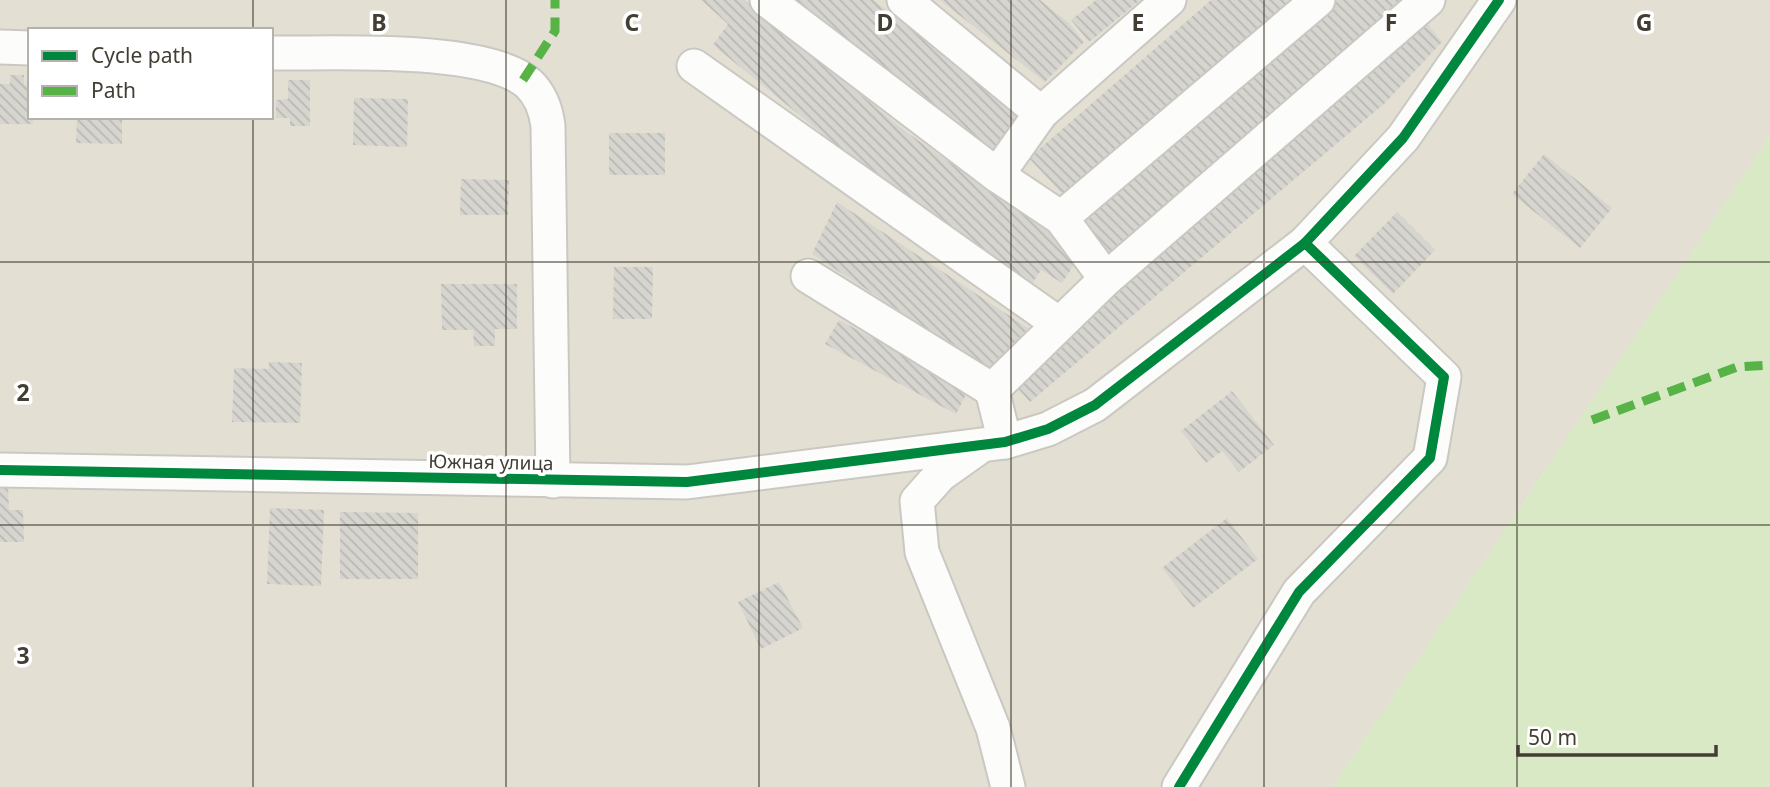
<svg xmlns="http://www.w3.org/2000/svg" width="1770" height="787" viewBox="0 0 1770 787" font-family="'Noto Sans',sans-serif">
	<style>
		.residential { fill: #e3dfd3; fill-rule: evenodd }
		.green { fill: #d9e9c5 }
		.building { fill: url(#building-back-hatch) }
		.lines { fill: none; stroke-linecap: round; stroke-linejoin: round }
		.minor-casing { stroke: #cac8c2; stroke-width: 37 }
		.minor { stroke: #fcfcfb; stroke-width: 33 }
		.quiet { stroke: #57b346; stroke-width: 9; stroke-dasharray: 18 9; stroke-linecap: butt }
		.cycleway-casing { stroke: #fff; stroke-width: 15 }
		.cycleway { stroke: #00873e; stroke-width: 10 }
		.grid { fill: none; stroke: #433e33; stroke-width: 2; stroke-opacity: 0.55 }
		.labels { text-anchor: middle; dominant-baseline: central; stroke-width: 7; stroke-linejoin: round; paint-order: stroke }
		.street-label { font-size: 19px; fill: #433e33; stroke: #fff }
		.grid-label { font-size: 23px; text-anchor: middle; font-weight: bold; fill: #433e33; stroke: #fff; stroke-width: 7; stroke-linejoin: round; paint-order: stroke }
	</style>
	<defs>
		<pattern id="building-back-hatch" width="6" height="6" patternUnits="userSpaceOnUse" patternTransform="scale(1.75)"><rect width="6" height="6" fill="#d7d5cf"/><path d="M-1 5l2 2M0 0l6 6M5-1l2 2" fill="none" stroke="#bab8b2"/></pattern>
	</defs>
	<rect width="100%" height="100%" fill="#eeece6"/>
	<path class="residential" d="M0 0H1770V136L1332 787H0ZM30 30H271V117H30Z"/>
	<polygon class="green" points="1770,136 1770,787 1332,787"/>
	<g class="building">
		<polygon points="701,0 744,0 909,134 1081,254 1062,283 1041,270 1032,284 882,182 713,45 728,24"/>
		<polygon points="786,0 873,0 1027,115 995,157"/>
		<polygon points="940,0 1040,0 1069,23 1084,42 1045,82"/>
		<polygon points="1096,0 1140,0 1089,42 1071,20"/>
		<polygon points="1211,0 1295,0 1066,198 1029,158"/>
		<polygon points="1338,0 1416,0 1110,266 1077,224"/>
		<polygon points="1423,19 1442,42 1385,103 1030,402 1011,381"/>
		<polygon points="10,75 24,75 24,85 30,84 33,124 0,124 0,84 10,84"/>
		<polygon points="288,80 310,80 310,126 290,126 290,118 276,118 276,100 288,99"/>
		<polygon points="354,98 408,99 407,147 353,145"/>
		<polygon points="77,117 122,117 122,144 76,143"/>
		<rect x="609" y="133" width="56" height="42"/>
		<polygon points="1544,154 1612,208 1580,248 1512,194"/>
		<polygon points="461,179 509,180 508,215 460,215"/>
		<polygon points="837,202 1028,328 995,373 812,254"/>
		<polygon points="1397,212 1435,250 1393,294 1354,256"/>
		<polygon points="614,267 653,267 652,319 613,319"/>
		<polygon points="441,284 517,284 517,329 495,329 495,346 474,346 473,330 442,330"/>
		<polygon points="839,320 969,389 956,414 825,344"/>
		<polygon points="269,362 302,363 300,423 232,422 234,368 269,369"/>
		<polygon points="1232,391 1274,445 1239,472 1222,451 1206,463 1181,431"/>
		<polygon points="0,484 8,484 9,510 23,510 24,542 0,542"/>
		<polygon points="270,508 324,510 321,586 267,584"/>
		<polygon points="340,512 418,513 418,579 340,579"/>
		<polygon points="1227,518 1258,559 1193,608 1162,568"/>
		<polygon points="779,582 803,628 761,649 738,602"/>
	</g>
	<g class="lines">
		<defs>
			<g id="minor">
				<polyline points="767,0 997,175"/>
				<polyline points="904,0 1041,113 997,175 1061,218 1106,279 992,390 1005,442"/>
				<polyline points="0,47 30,48"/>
				<path d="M271 53C332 54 483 45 528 83 540 94 546 110 548 126L553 481"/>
				<polyline points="694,66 1059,324"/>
				<polyline points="1041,113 1169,0"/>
				<polyline points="1061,218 1318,0"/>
				<polyline points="808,276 992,390"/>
				<polyline points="1106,279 1428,0"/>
				<polyline points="978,448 940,475 917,501 922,552 993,728 1008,787"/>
				<polyline points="0,470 687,482 1005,442 1048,429 1095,405 1305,243 1403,138 1499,0"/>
				<polyline points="1179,787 1299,592 1430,458 1444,377 1305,243"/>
			</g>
		</defs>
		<use href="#minor" class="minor-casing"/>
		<use href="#minor" class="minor"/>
		<g class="quiet">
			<polyline points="523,80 555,31 555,0"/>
			<polyline points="1592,420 1737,367 1770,365"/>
		</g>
		<defs>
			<g id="cycleway">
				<polyline points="0,470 687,482 1005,442 1048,429 1095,405 1305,243 1403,138 1499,0"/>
				<polyline points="1179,787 1299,592 1430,458 1444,377 1305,243"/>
			</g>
		</defs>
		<use href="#cycleway" class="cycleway-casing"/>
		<use href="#cycleway" class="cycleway"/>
	</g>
	<path class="grid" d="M253 0V30M506 0V787M759 0V787M1011 0V787M1264 0V787M1517 0V787M253 117V787M0 262H1770M0 525H1770"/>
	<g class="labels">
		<g class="street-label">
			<text transform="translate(491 462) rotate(1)">Южная улица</text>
		</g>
	</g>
	<g class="grid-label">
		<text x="379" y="31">B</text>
		<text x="632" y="31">C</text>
		<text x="885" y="31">D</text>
		<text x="1138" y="31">E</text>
		<text x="1391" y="31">F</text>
		<text x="1644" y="31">G</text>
		<text x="23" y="401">2</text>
		<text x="23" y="664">3</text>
	</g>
	<rect x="28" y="28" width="245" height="91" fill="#ffffff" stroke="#b4b2ad" stroke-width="2"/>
	<rect x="42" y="51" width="35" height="10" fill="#00873e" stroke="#b4b2ad" stroke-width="2"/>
	<text x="91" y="63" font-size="21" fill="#433e33">Cycle path</text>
	<rect x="42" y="86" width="35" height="10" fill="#57b346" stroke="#b4b2ad" stroke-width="2"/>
	<text x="91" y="98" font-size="21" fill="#433e33">Path</text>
	<path d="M1518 745v10h198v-10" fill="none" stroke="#433e33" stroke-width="3.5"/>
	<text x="1528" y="745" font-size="21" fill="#433e33" stroke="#ffffff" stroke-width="5" paint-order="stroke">50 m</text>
</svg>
